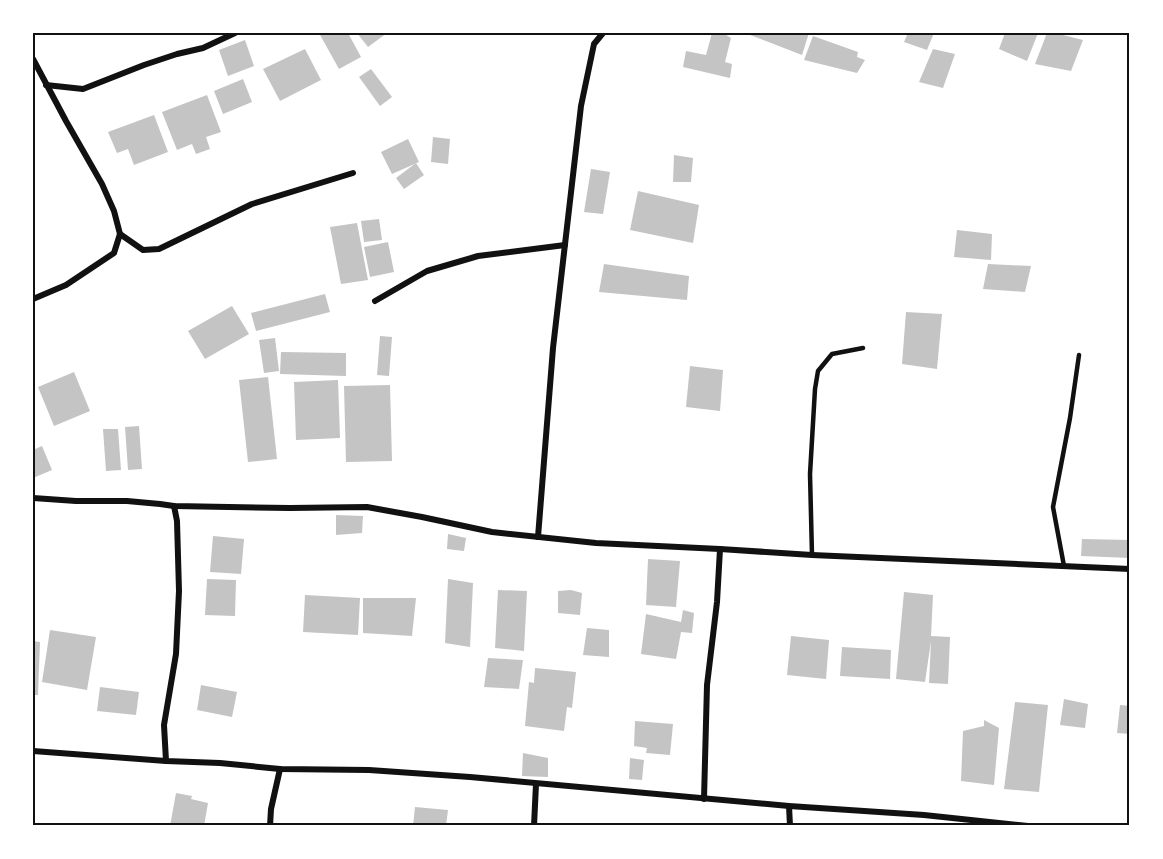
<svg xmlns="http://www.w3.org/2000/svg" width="1163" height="859" viewBox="0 0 1163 859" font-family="Cabin,sans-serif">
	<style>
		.building { fill: #c4c4c4 }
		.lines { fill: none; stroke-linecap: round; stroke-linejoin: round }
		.service { stroke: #111; stroke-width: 4.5 }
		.minor { stroke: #111; stroke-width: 6 }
		.neatline { fill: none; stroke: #111; stroke-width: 2 }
	</style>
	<rect width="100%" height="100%" fill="#fff"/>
	<g class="building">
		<polygon points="319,33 348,33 361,57 339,69"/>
		<polygon points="357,33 387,33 368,47"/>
		<polygon points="712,33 723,33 731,38 725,62 732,64 730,78 683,67 686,51 706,55"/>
		<polygon points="745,33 809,33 802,55"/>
		<polygon points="908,33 934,33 927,50 904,42"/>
		<polygon points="1005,33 1038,33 1027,61 999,49"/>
		<polygon points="1047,33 1055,33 1083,40 1071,71 1035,64"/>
		<polygon points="813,36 858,52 857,57 865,60 857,73 804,60"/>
		<polygon points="245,40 254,66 228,76 219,50"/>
		<polygon points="305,49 321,80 280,101 263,69"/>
		<polygon points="933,49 955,54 943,88 919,82"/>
		<polygon points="371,69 392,97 380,106 359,77"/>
		<polygon points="243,79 252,102 223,114 214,91"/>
		<polygon points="207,95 221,132 206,137 210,149 196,154 192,144 177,150 162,112"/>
		<polygon points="154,115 168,152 134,165 128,149 117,153 108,132"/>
		<polygon points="433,137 450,139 448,164 431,162"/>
		<polygon points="408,139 419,162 392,174 381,152"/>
		<polygon points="674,155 693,158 691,182 673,182"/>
		<polygon points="416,163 424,175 404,189 396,178"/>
		<polygon points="591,169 610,172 603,214 584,212"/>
		<polygon points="638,191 699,205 693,243 630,230"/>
		<polygon points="379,219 382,240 364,242 361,221"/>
		<polygon points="357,223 368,280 341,284 330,227"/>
		<polygon points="957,230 992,234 991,260 954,257"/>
		<polygon points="388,242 394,272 370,277 364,247"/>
		<polygon points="604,264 689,276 687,300 599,292"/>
		<polygon points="988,264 1031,266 1025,292 983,289"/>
		<polygon points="325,294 330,312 256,331 251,313"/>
		<polygon points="232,306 249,334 205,359 188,331"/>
		<polygon points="906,312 942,314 937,369 902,364"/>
		<polygon points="380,336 392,337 389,376 377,375"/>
		<polygon points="275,338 279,371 264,373 259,340"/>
		<polygon points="281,352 346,353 346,376 280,374"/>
		<polygon points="690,366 723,370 720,411 686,407"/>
		<polygon points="74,372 90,411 54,426 38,387"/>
		<polygon points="268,377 277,459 248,462 239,380"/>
		<polygon points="338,380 340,438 296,440 294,382"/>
		<polygon points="390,385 392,461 346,462 344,386"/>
		<polygon points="139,426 142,469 128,470 125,427"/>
		<polygon points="103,429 118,429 121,470 106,471"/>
		<polygon points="42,446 52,470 33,478 33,450"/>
		<polygon points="336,515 363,516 362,533 336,535"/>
		<polygon points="448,534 466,538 464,551 447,549"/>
		<polygon points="213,536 244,539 241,574 210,572"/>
		<polygon points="1082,539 1130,540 1130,558 1081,556"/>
		<polygon points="648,559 680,561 676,607 646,605"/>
		<polygon points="207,579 236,580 235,616 205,615"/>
		<polygon points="448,579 473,583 470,647 445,643"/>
		<polygon points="498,590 527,591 524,651 495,648"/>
		<polygon points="571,590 582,593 580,615 558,613 558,591"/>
		<polygon points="904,592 933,595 931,636 950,637 948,684 929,683 931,641 925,682 896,679"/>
		<polygon points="305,595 360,598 358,635 303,632"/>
		<polygon points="363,598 416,598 412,636 363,633"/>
		<polygon points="683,610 694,613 692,633 681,632 676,659 641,654 646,614 681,622"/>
		<polygon points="587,628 609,630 609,657 583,655"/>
		<polygon points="50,630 96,637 87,690 42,682"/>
		<polygon points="791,636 829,640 826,679 787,675"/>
		<polygon points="33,641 40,642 38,695 33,695"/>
		<polygon points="842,647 891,650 890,679 840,676"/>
		<polygon points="488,658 523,660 519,689 484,687"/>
		<polygon points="535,668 576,672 572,708 567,707 564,731 525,726 529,682 534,683"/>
		<polygon points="201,685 237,692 232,717 197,710"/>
		<polygon points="100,687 139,692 136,715 97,711"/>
		<polygon points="1064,699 1088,704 1085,728 1060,725"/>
		<polygon points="1015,702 1048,705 1039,792 1004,789"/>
		<polygon points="1120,705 1130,706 1130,734 1117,733"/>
		<polygon points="984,720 999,728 994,785 961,781 963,731 984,726"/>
		<polygon points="635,721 673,724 670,755 646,753 647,748 634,746"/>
		<polygon points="523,753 548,758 548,777 522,776"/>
		<polygon points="630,758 644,760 642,780 629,779"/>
		<polygon points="176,793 192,796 191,799 208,803 204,826 170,826"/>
		<polygon points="415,807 448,810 446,826 413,826"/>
	</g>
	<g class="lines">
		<g class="service">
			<polyline points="812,555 810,474 815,389 818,371 832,354 863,348"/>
			<polyline points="1064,566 1053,507 1070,418 1079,355"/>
		</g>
		<g class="minor">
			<polyline points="33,59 66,121 102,184 114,211 120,234 114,253 66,285 33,299"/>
			<polyline points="46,85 83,89 144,65 177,54 203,48 235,33"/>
			<polyline points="120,234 143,250 159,249 252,204 353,173"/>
			<polyline points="375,301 427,271 478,256 565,245"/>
			<polyline points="33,498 76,501 127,501 160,504 174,506 290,508 367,507 422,517 492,532 596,543 720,549 812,555 1130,569"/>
			<polyline points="538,537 553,348 581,106 594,44 603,33"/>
			<polyline points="33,751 166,761 220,763 280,769 369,770 470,777 789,806 924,815 1028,826"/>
			<polyline points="166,761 164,725 176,654 179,591 177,521 174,506"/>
			<polyline points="704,799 707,685 717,602 720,549"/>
			<polyline points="789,806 790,826"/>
			<polyline points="270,826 271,809 280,769"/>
			<polyline points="534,826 536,784"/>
		</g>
	</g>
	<rect width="1163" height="859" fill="none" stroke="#ffffff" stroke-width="69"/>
	<rect x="34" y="34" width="1094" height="790" class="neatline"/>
</svg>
